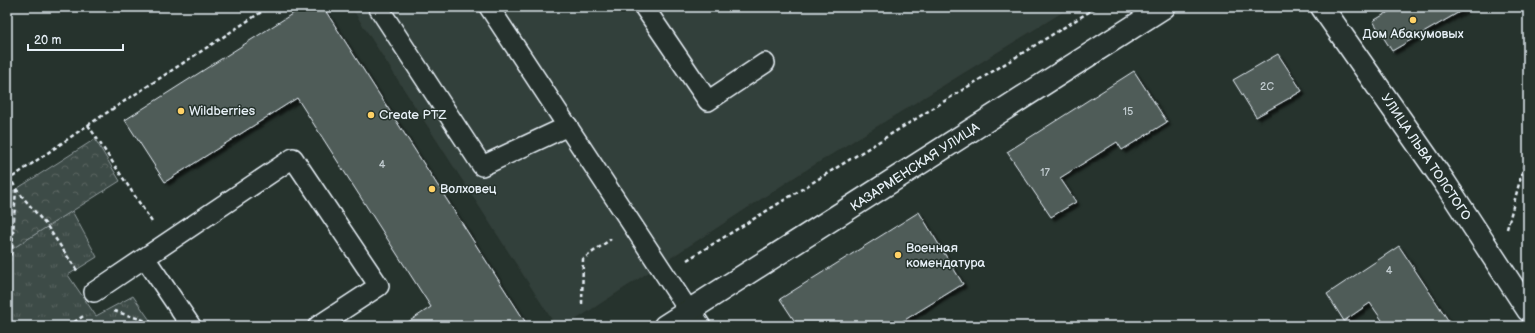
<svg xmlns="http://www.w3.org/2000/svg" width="1535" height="333" viewBox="0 0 1535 333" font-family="'Balsamiq Sans',sans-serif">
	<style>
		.built { fill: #333f3a }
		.grass { fill: url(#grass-tufts); stroke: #939ea0 }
		.park { fill: url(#park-crowns); stroke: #939ea0 }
		.building { fill: #505c59; stroke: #e8f1f8; filter: url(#shadow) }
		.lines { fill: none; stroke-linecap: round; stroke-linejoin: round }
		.lane-casing { stroke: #e8f1f8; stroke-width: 22 }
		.street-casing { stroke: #e8f1f8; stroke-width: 25 }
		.path { stroke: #e8f1f8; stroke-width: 2.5; stroke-dasharray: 4 3; stroke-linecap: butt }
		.lane { stroke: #26332d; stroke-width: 19 }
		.street { stroke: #26332d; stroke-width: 22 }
		.poi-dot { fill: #ffd166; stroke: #26332d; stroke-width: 1.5 }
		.labels { text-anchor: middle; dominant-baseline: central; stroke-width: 3; stroke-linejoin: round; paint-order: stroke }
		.number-label { font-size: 11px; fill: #c2ccd0 }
		.poi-label { font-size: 13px; fill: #e8f1f8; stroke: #26332d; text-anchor: start }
		.street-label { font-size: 13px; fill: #e8f1f8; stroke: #26332d }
	</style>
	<defs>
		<pattern id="grass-tufts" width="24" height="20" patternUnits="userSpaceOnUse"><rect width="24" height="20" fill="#3e4b47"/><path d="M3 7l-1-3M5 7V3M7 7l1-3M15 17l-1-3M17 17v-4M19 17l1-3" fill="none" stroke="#5a6562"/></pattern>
		<pattern id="park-crowns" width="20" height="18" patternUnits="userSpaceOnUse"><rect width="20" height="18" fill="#3e4b47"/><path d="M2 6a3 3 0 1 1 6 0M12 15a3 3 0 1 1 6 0" fill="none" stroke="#5a6562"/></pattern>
		<filter id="shadow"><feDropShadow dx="3.5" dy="3.5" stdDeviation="1" flood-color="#0009"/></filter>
	</defs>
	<rect width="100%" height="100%" fill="#26332d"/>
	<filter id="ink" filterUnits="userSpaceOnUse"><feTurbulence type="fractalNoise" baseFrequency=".025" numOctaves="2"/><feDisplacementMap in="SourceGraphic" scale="8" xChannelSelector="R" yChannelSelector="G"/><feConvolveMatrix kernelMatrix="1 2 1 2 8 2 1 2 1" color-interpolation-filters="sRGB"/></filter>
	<g filter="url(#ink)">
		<polygon class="built" points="351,7 1071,7 798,175 566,326 556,326"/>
		<polygon class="grass" points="72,211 97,257 68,275 96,316 133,296 154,326 7,326 7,252"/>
		<polygon class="park" points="95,139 120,181 7,252 7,195"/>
		<g class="building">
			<polygon points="303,7 323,7 528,326 402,326 431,307 297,98 165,182 125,120"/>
			<polygon points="1397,7 1468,7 1392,51 1373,21"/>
			<polygon points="1278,54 1302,91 1256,117 1233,80"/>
			<polygon points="1134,71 1167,122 1122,150 1117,142 1060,178 1076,202 1051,217 1007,152"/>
			<polygon points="919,212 963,284 895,326 798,326 780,299"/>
			<polygon points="1399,246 1452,326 1386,326 1370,303 1344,321 1327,294"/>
		</g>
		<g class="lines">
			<defs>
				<g id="lane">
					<polyline points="378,7 482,166 568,126"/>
					<polyline points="489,7 689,311"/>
					<polyline points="644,7 708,101 765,63"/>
					<polyline points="145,258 191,326"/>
					<polyline points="94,292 293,158 379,286 318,326"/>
				</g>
				<g id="street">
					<polyline points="1322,7 1445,183 1528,310"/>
					<polyline points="689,311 699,326"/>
					<polyline points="665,326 1164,7"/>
				</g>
			</defs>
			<use href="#lane" class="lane-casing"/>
			<use href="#street" class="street-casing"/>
			<g class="path">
				<polyline points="88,125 152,222"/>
				<polyline points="7,181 88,125 269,7"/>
				<polyline points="16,189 47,226 78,272"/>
				<polyline points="1507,229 1528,150"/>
				<polyline points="687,260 1097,7"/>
				<polyline points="7,269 12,249 16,189 11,179"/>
				<polyline points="582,304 583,259 611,239"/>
				<polyline points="114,311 159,325"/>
				<polyline points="68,326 85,315"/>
			</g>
			<use href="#lane" class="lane"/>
			<use href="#street" class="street"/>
		</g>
	</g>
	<g class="poi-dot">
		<circle cx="1413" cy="20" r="4"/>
		<circle cx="181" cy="111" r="4"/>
		<circle cx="371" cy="115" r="4"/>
		<circle cx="432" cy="189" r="4"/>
		<circle cx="898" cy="255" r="4"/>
	</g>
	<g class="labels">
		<g class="number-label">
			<text x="1267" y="86">2С</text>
			<text x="1128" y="111">15</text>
			<text x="382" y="164">4</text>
			<text x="1045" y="172">17</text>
			<text x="1389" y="270">4</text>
		</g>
		<g class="poi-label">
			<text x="1413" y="34" text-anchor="middle">Дом Абакумовых</text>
			<text x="189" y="111">Wildberries</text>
			<text x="379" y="115">Create PTZ</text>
			<text x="440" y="189">Волховец</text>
			<text x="906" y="248">Военная<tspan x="906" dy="15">комендатура</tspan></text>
		</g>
		<g class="street-label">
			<text transform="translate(1426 157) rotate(56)">УЛИЦА ЛЬВА ТОЛСТОГО</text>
			<text transform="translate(915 167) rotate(-33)">КАЗАРМЕНСКАЯ УЛИЦА</text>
		</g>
	</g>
	<rect width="1535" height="333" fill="none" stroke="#26332d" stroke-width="24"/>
	<rect x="12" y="12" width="1511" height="309" fill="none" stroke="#e8f1f8" stroke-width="1.5" filter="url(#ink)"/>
	<path d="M28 44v6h95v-6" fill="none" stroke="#e8f1f8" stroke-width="2"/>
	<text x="34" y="44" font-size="12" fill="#e8f1f8" stroke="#26332d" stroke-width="3" paint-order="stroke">20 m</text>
</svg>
